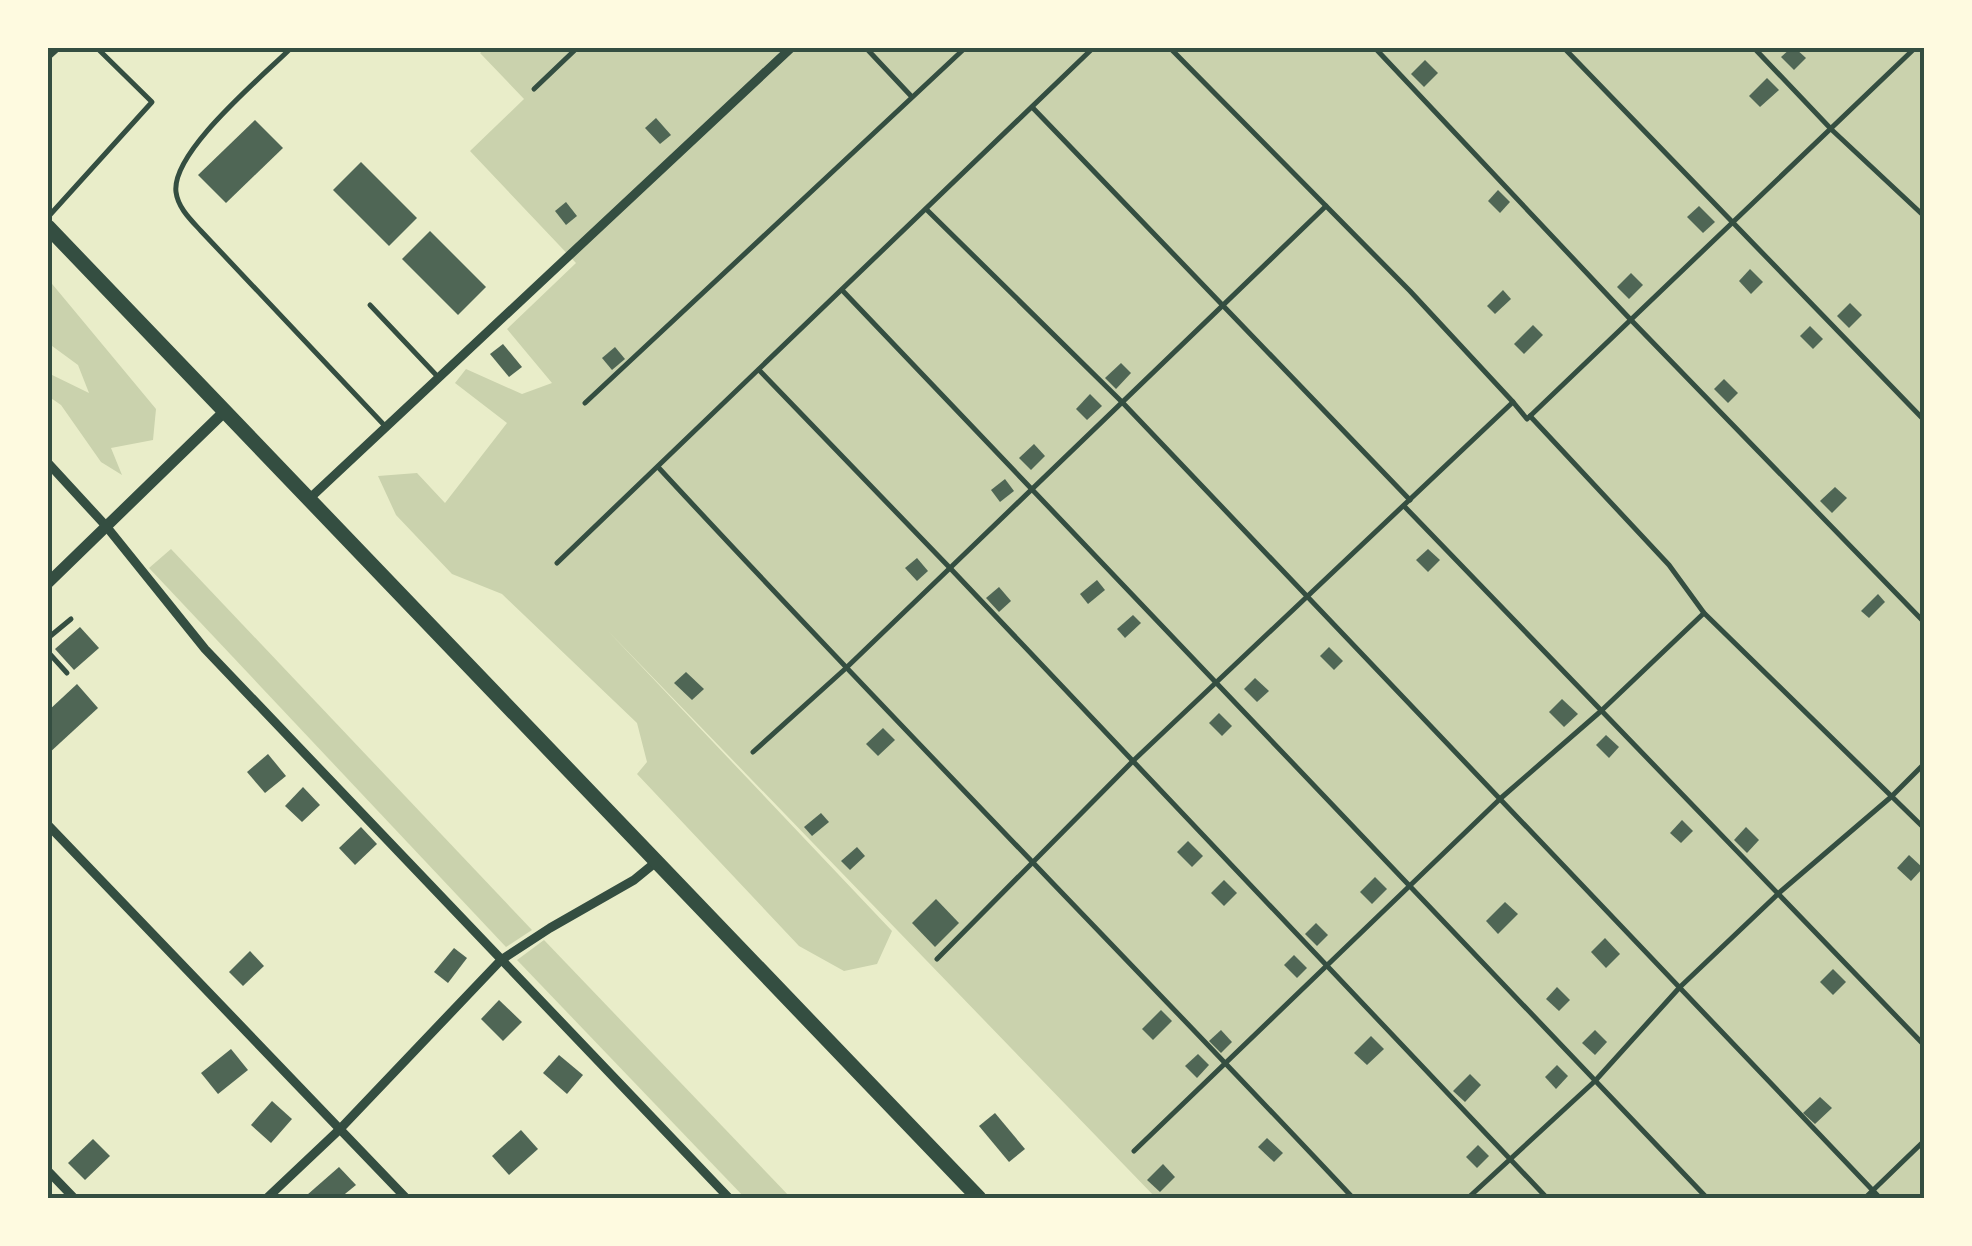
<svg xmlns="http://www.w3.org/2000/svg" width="1972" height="1246" viewBox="0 0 1972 1246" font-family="'Exo 2',sans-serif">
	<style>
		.green { fill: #cad2ad }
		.building { fill: #4f6655 }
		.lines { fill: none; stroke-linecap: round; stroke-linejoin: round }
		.service { stroke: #344e41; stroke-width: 5 }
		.minor { stroke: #344e41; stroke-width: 9 }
		.tertiary { stroke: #344e41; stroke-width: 11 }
		.trunk { stroke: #344e41; stroke-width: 15 }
		.neatline { fill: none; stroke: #344e41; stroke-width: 4 }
	</style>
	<rect width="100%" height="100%" fill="#e9edc9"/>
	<g class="green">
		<polygon points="486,48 1924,48 1924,1198 1156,1198 607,630 892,931 877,964 844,971 799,946 637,774 647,762 637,723 502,594 452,574 396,515 378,476 417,473 445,503 507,423 455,383 466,369 522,394 552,383 507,329 576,263 470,151 524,99 480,53"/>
		<polygon points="48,279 156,409 153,440 111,448 122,475 101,462 61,405 48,396 48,373 89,393 78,365 48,343"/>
		<polygon points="171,549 532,930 506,947 149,568"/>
		<polygon points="544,940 791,1198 745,1198 517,960"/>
	</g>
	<g class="building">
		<polygon points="1791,48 1795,48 1806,58 1794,70 1781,57"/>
		<polygon points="1425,60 1438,73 1424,87 1411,74"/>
		<polygon points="1767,78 1779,90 1760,107 1749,96"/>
		<polygon points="656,118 671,135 660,144 645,128"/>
		<polygon points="255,120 283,148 226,203 198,175"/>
		<polygon points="361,162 417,218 389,246 333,190"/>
		<polygon points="1498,190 1510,202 1500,213 1488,201"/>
		<polygon points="566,202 577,216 566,225 555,211"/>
		<polygon points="1699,206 1715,222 1703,233 1687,217"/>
		<polygon points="430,231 486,287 458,315 402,259"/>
		<polygon points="1750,269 1763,282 1751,294 1739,281"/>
		<polygon points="1631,273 1643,285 1629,299 1617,287"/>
		<polygon points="1503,290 1511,299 1495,314 1487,306"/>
		<polygon points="1850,303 1862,315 1849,328 1837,316"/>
		<polygon points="1533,325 1543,335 1524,354 1514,344"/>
		<polygon points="1810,326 1823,339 1813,349 1800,336"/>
		<polygon points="503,344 522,367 509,377 490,354"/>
		<polygon points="615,347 625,359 612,370 602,358"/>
		<polygon points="1121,363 1131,373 1116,389 1105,378"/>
		<polygon points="1724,379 1738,393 1728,403 1714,389"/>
		<polygon points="1090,394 1102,406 1087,420 1076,409"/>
		<polygon points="1034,444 1045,456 1031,470 1019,458"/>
		<polygon points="1005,479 1014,491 1000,502 991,490"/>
		<polygon points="1835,487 1847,498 1832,513 1820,501"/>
		<polygon points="1428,549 1440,560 1428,572 1416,560"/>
		<polygon points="917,558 928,571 917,581 905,568"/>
		<polygon points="1097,580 1105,590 1088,604 1080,594"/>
		<polygon points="999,587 1011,601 999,612 986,598"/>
		<polygon points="1878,594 1885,602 1869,618 1861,611"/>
		<polygon points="1133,615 1141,623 1125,638 1117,629"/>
		<polygon points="80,627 99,648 74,670 55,649"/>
		<polygon points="1329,647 1343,661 1334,670 1320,656"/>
		<polygon points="686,672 704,689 692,700 674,683"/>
		<polygon points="1255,678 1269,691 1257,702 1244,689"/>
		<polygon points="77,684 98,708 48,754 48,711"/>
		<polygon points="1562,699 1578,714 1564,727 1549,712"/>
		<polygon points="1219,713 1232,726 1222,736 1209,723"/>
		<polygon points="883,728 895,740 878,756 866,744"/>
		<polygon points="1606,735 1619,747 1609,758 1596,745"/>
		<polygon points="268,754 286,776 265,793 247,772"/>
		<polygon points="303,787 320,805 302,822 285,806"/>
		<polygon points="821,813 829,822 812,836 804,827"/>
		<polygon points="1682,820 1693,831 1681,843 1670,833"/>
		<polygon points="361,827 377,844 355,865 339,848"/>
		<polygon points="1746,827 1759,840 1747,853 1734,840"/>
		<polygon points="1188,841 1203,856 1192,867 1177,852"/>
		<polygon points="857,847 865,856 850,870 841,861"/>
		<polygon points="1909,855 1923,868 1911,881 1897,868"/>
		<polygon points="1375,877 1387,889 1372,904 1360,892"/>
		<polygon points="1224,880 1237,893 1224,906 1211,893"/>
		<polygon points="936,899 959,923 935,947 912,923"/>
		<polygon points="1505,902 1518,914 1498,934 1486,921"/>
		<polygon points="1316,923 1328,935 1317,946 1305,934"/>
		<polygon points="1605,938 1620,954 1606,968 1591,952"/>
		<polygon points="454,948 467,958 448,983 434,972"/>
		<polygon points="250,951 264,966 243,986 229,972"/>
		<polygon points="1294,955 1307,968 1297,978 1284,965"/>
		<polygon points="1833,969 1846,982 1833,995 1820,982"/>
		<polygon points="1557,987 1570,1000 1559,1011 1546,999"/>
		<polygon points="499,1000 522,1022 503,1041 481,1019"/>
		<polygon points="1161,1010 1172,1021 1153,1040 1142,1029"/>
		<polygon points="1221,1030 1232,1042 1221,1053 1209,1041"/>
		<polygon points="1595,1030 1607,1042 1595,1055 1582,1043"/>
		<polygon points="1371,1036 1384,1049 1367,1065 1354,1053"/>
		<polygon points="231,1049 248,1070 218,1094 201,1073"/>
		<polygon points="1198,1054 1209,1065 1197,1078 1185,1066"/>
		<polygon points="559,1055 583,1075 567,1094 543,1073"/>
		<polygon points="1557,1065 1568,1076 1556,1089 1545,1077"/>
		<polygon points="1470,1074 1481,1085 1465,1102 1453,1091"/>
		<polygon points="1820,1097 1832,1108 1815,1124 1803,1113"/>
		<polygon points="272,1101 292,1119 271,1143 251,1125"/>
		<polygon points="995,1113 1025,1149 1009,1162 979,1126"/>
		<polygon points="521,1130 538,1149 509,1175 492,1156"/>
		<polygon points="1267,1138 1283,1153 1274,1162 1258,1147"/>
		<polygon points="93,1139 110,1156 85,1180 68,1163"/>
		<polygon points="1478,1145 1489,1156 1477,1168 1466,1157"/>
		<polygon points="1163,1164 1175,1177 1160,1192 1147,1180"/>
		<polygon points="339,1167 356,1185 340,1198 309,1198 307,1195"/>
	</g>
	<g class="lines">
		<g class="service">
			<path d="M291 48C262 77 171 152 176 192 178 208 191 220 201 231L386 427"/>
			<polyline points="866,48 912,97"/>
			<polyline points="1170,48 1410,291 1513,402"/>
			<polyline points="1375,48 1631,320 1924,622"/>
			<polyline points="1564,48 1924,420"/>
			<polyline points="1754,48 1832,130 1924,216"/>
			<polyline points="48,58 59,48"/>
			<polyline points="534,89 577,48"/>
			<polyline points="1032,107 1410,500"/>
			<polyline points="926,209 1122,402 1880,1198"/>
			<polyline points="48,217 152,102 97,48"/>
			<polyline points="842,290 1707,1198"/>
			<polyline points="370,305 439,378"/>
			<polyline points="759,370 950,568 1326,206"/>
			<polyline points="585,403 965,48"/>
			<polyline points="1530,416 1669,565 1704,613 1924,828"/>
			<path d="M658 467C886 714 1123 953 1353 1198"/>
			<polyline points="1404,506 1924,1045"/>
			<polyline points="557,563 1093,48"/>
			<polyline points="48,638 71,619"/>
			<polyline points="48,652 67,673"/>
			<polyline points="753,752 845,669 950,568 1547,1198"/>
			<polyline points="937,959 1133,761 1513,402 1527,419 1915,48"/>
			<polyline points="1134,1151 1501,798 1601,711 1704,613"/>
			<polyline points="1468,1198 1595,1081 1680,987 1780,892 1891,797 1924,764"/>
			<polyline points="1865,1198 1924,1141"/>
		</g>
		<g class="minor">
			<polyline points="48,463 106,526 205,649 729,1198"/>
			<polyline points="309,499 791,48"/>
			<polyline points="48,825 406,1198"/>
			<polyline points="48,1171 74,1198"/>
			<polyline points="267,1198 340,1129 501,960 550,928 634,880 656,862"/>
		</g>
		<polyline class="tertiary" points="48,583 224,412"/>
		<polyline class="trunk" points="48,227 979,1198"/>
	</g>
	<rect width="1972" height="1246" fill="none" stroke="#fefae0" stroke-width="100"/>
	<rect x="50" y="50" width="1872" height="1146" class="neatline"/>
</svg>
